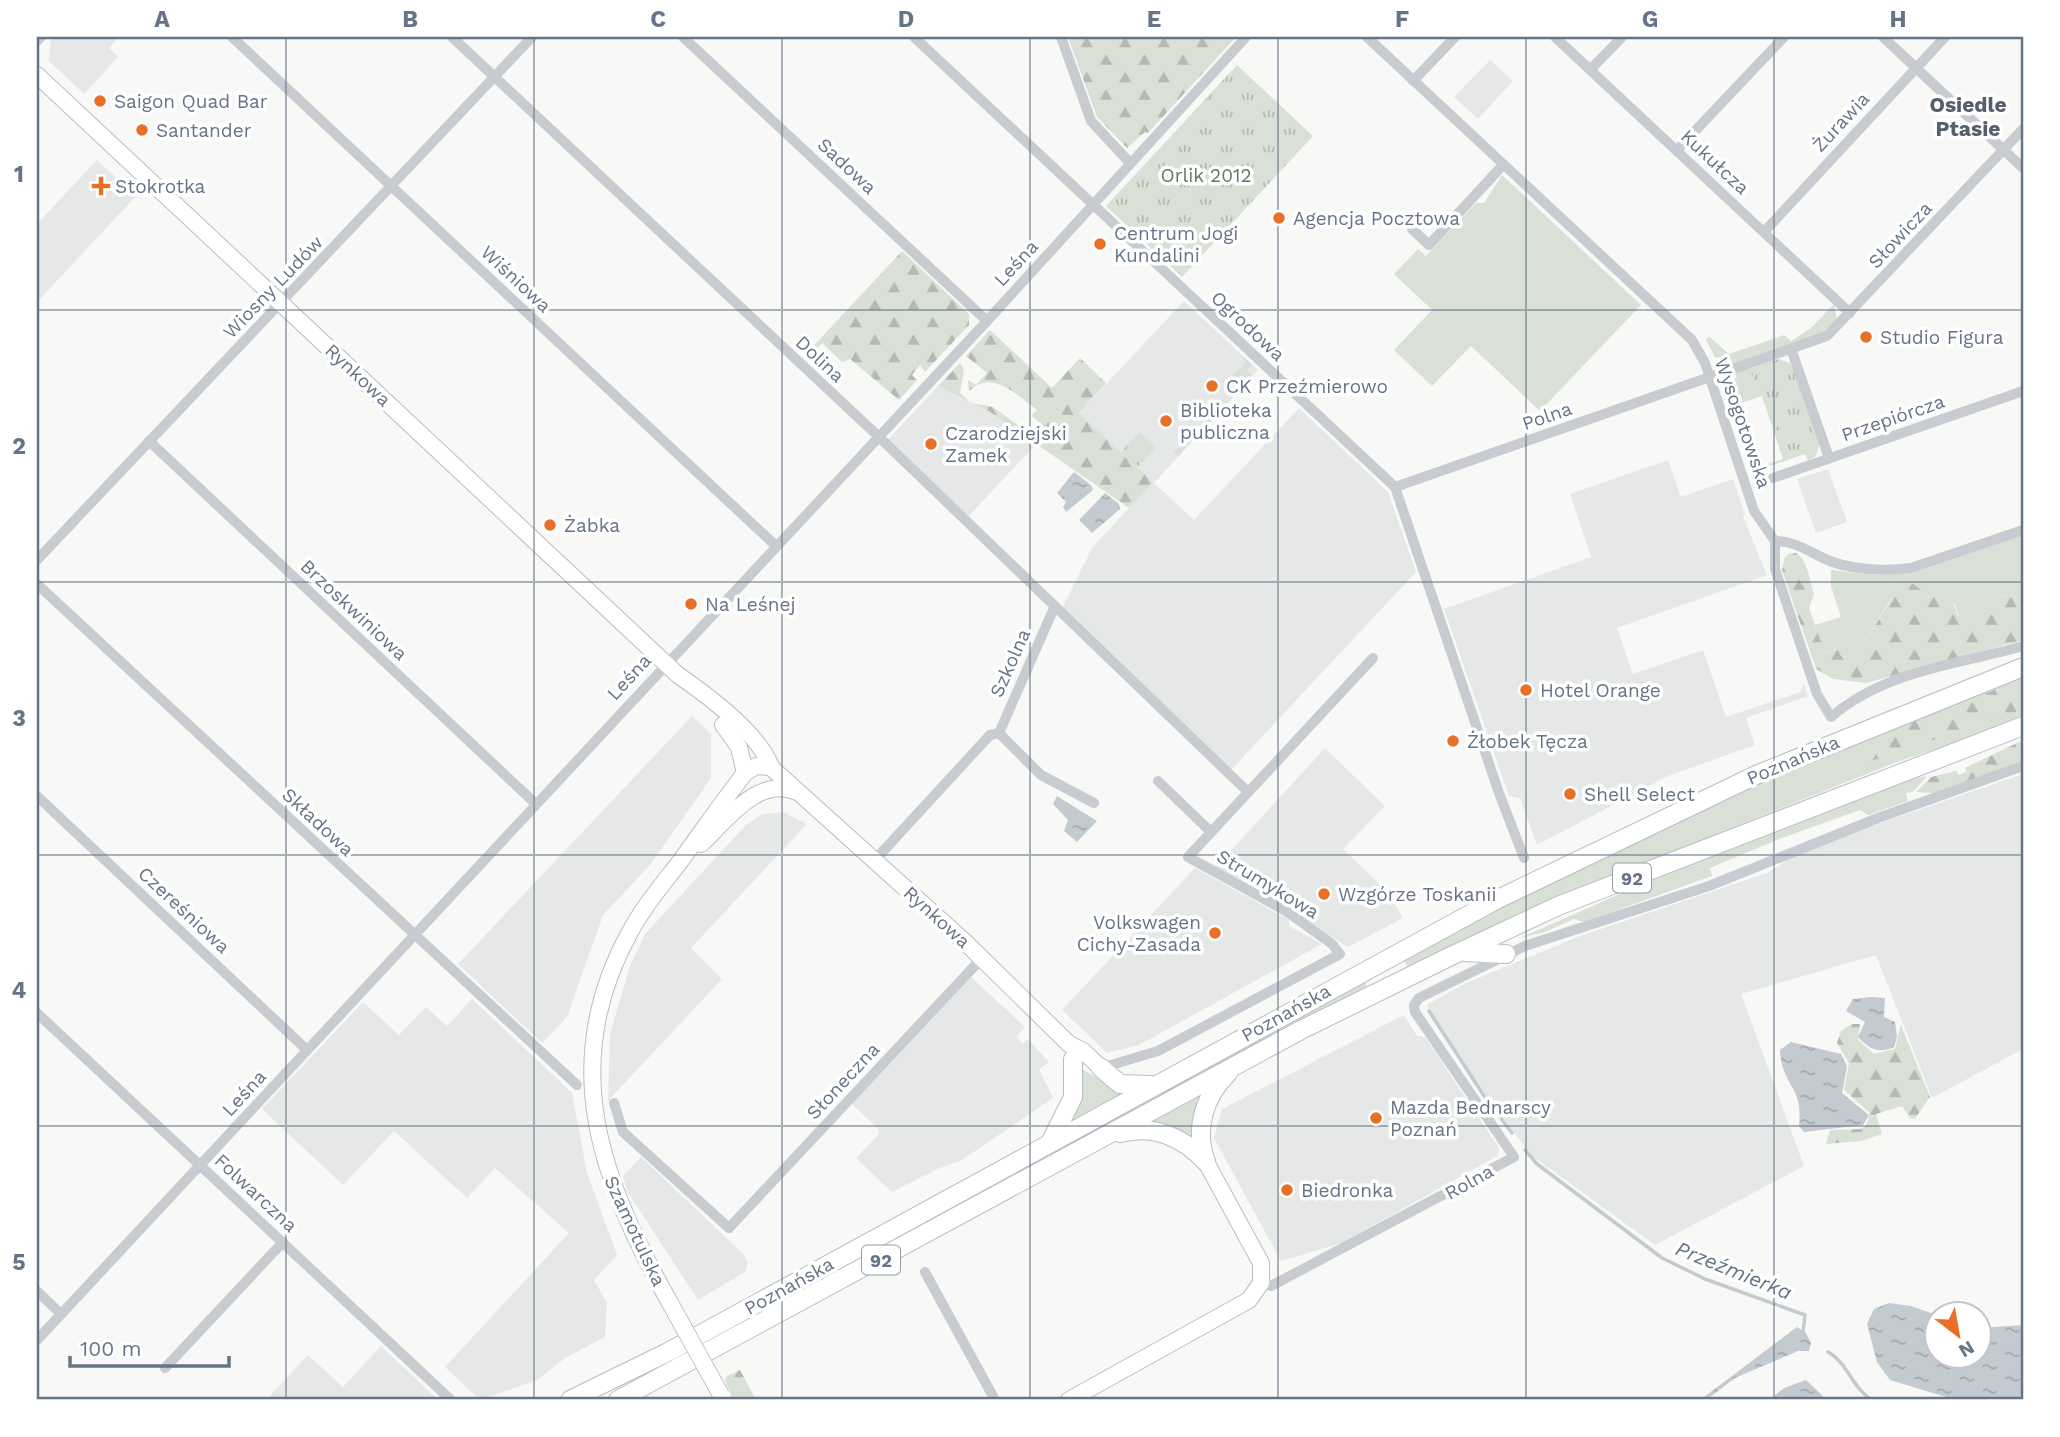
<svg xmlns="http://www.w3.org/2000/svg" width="2060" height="1437" viewBox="0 0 2060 1437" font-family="'Work Sans',sans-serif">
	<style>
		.built { fill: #e6e7e7 }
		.grass { fill: #d9e0d6 }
		.forest { fill: url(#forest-firs) }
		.park { fill: url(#park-tufts) }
		.water { fill: url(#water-ripples) }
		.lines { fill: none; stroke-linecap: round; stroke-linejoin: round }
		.stream { stroke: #c3cad0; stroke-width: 3.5 }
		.secondary-casing { stroke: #babec3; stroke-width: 18 }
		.primary-casing { stroke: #b9bcc1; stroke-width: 20 }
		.street { stroke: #c8cbcf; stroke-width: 10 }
		.secondary { stroke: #fff; stroke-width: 16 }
		.primary { stroke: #fff; stroke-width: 18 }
		.secondary-bridge-casing { stroke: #babec3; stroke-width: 18; stroke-linecap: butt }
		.secondary-bridge { stroke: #fff; stroke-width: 16 }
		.grid { fill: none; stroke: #667487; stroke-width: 2; stroke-opacity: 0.55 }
		.poi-dot { fill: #e87026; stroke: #fff; stroke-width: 2.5 }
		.labels { text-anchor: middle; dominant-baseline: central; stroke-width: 7; stroke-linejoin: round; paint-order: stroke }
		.shield { fill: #fff; stroke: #949eab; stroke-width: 2 }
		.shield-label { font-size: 18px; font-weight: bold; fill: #667487 }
		.poi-label { font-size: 19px; fill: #667487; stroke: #fff; text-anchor: start }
		.street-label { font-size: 19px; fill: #667487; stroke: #fff }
		.park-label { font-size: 19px; fill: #637962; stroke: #fff }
		.neighbourhood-label { font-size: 21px; font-weight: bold; fill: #555e6c; stroke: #fff }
		.water-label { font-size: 21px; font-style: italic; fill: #637583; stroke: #fff }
		.neatline { fill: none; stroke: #667487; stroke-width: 2.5 }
		.grid-label { font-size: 23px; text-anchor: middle; font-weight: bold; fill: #667487 }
	</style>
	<defs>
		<pattern id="forest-firs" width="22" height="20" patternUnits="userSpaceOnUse" patternTransform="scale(1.75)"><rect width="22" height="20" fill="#d9e0d6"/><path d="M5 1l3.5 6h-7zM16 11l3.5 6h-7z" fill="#b4bab3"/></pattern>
		<pattern id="park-tufts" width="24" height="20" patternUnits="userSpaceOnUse" patternTransform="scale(1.75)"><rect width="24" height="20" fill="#d9e0d6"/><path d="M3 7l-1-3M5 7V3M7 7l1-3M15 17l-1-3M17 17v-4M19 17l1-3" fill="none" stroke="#b4bab3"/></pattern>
		<pattern id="water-ripples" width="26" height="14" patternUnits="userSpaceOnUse" patternTransform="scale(1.75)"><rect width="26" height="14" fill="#c3cad0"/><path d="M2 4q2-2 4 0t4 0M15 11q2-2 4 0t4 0" fill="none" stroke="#a2a9ae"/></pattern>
	</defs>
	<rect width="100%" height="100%" fill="#f8f8f6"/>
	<g class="built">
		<polygon points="51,37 119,37 109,48 118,57 84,94 49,61"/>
		<polygon points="1490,60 1513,81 1478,119 1454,97"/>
		<polygon points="97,160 136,196 37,302 37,224"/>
		<polygon points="1184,301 1258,370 1154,483 1194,520 1299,408 1388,492 1416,572 1231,770 1061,611 1092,548 1153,482 1079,413"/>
		<polygon points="938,386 990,412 1037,443 967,518 886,442"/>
		<polygon points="1668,460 1681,497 1733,479 1745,514 1743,517 1767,575 1617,628 1633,674 1703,650 1726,717 1800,692 1804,683 1808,696 1746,718 1755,745 1668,776 1537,845 1520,798 1509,796 1444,609 1591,557 1570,494"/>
		<polygon points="1828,469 1847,522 1816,533 1797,479"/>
		<polygon points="692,716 711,734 711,778 650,865 603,915 567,1017 542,1043 458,964"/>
		<polygon points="1325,748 1385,806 1343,849 1388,892 1403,918 1348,947 1309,923 1290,906 1216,867"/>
		<polygon points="2023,774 2023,1049 1932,1098 1876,955 1741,994 1804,1166 1655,1245 1531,1155 1471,1075 1427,1005 1464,984 1580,936 1767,873 1805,849"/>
		<polygon points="783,812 807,824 691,948 722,979 608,1101 610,1034 630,966 645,934 746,825 761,815"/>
		<polygon points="1195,868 1289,920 1289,926 1322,944 1139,1045 1107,1053 1062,1010"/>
		<polygon points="971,977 1025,1027 1016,1037 1023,1043 1028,1039 1049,1062 1039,1069 1053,1098 962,1160 937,1169 892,1192 856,1158 879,1134 878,1129 852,1104"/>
		<polygon points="472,999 572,1093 587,1173 617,1255 594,1280 607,1303 605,1337 565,1358 537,1380 480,1400 445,1367 569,1233 495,1168 467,1198 394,1131 343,1185 262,1109 363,1002 399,1035 426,1007 447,1026"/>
		<polygon points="1404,1015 1417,1036 1425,1037 1499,1148 1497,1156 1342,1243 1281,1261 1214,1138 1222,1109"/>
		<polygon points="641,1157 743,1254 748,1262 745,1272 698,1300 627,1191 623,1176"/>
		<polygon points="381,1346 438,1400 266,1400 308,1355 343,1387"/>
	</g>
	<g class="grass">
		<polygon points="1502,175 1641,305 1540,411 1471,346 1432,386 1394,350 1432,310 1394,274 1418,249 1426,256 1476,203 1484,203"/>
		<polygon points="1834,304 1837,319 1822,334 1733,365 1731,360 1715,357 1706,340 1709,336 1729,354 1784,335 1791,341 1811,328"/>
		<polygon points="1243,356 1251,364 1247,371 1252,376 1178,456 1174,452 1179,447 1181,448 1232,396 1229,380 1245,363"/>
		<polygon points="1779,359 1790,363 1819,445 1816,456 1808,461 1805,454 1764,468 1769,482 1762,487 1754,469 1783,459 1762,396 1738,404 1756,458 1751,460 1726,384 1737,377 1735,373"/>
		<path d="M2023 535V596L1995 597 1966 619 1959 618 1955 604 1931 598 1906 579 1881 589V594L1890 601C1876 621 1867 643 1847 657L1841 656 1836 649 1825 653 1823 650 1815 625 1841 617 1831 586V570L1874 575 1912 573Z"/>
		<polygon points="2023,675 2023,720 1897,762 1706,838 1550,904 1409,970 1402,956 1446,932 1772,777"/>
		<polygon points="1927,776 1913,792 1906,793 1908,801 1868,815 1860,810 1779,839 1710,868 1712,876 1584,922 1574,919 1545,932 1520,938 1692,862 1912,779"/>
		<polygon points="1364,979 1368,990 704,1349 700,1341"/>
		<polygon points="1080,1068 1124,1094 1069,1123 1080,1099"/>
		<polygon points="1203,1090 1194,1140 1145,1122"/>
	</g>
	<g class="forest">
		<polygon points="1068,37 1236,37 1148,133 1145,132 1127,148 1097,117"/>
		<polygon points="902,251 969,314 969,325 925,372 920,365 912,375 917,380 899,400 850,359 842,362 822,343 808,358 805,355"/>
		<path d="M990 330 1052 388 1080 358 1106 383 1079 413 1153 482 1129 508 990 412 938 386 960 363 964 370 960 393 971 403 993 407 1030 434 1043 425 1032 416 1037 410C1017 395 992 369 969 391L968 380 976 385 987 373 966 356Z"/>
		<path d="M1790 553H1796L1803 559 1808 572 1814 594 1809 608 1825 653 1838 649 1841 656 1847 657C1867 643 1876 622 1890 602L1881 594V589L1906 579 1931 597 1940 592C1954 598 1954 606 1959 618L1966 619 1995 597 2023 596V640L1866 683 1833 679 1816 669 1782 570 1785 557Z"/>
		<polygon points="2023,679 2023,710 1871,761 1864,741"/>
		<polygon points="2023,740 2023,762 1934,793 1916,792 1931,777 1956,771 1958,775 1966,772 1965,768"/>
		<polygon points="1852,1024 1860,1024 1858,1040 1874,1054 1895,1049 1901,1025 1930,1097 1915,1119 1910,1118 1902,1106 1876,1114 1882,1134 1861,1141 1826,1144 1830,1130 1860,1129 1866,1126 1870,1113 1844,1090 1849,1063 1837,1043 1841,1031"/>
		<polygon points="740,1370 756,1400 733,1400 725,1380 727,1376"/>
	</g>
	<g class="park">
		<polygon points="1237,65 1313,136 1182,277 1106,206"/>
		<polygon points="1779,359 1792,366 1819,445 1786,457 1761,383 1755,384 1750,368"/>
		<polygon points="1140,432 1156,447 1137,467 1121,452"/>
	</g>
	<g class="water">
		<polygon points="1074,472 1091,485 1093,490 1066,512 1063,507 1066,502 1057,493"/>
		<polygon points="1105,493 1119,504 1120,509 1092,533 1079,520"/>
		<polygon points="1057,796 1097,821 1077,842 1064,831 1068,820 1053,804"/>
		<path d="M1872 997 1885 998 1884 1017 1895 1022 1897 1037 1894 1047C1879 1054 1869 1049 1858 1037L1865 1022 1846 1011 1853 999Z"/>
		<path d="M1791 1042 1841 1054 1847 1066 1842 1093 1869 1115 1863 1125 1804 1132 1799 1126C1804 1086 1781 1085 1780 1050Z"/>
		<polygon points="1889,1303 1911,1306 1937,1315 1938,1356 1980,1356 1980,1328 2023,1325 2023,1400 1956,1400 1890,1380 1877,1362 1867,1324 1874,1309"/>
		<polygon points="1797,1327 1806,1333 1811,1343 1809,1351 1798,1351 1735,1378 1706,1400 1700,1400"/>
		<polygon points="1806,1380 1827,1400 1769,1400 1784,1388"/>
	</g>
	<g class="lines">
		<g class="stream">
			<polyline points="1429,1011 1488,1102"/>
			<polyline points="1497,1113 1512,1133"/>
			<polyline points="1525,1150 1537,1164 1662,1258 1705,1279 1805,1315 1803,1332"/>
			<path d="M1828 1352C1848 1363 1852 1388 1872 1400"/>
		</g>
		<defs>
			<g id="secondary">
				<path d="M37 75 678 675C707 695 759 733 771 767"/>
				<polyline points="723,725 739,747 745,773"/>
				<polyline points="765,762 965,942 1069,1044 1083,1051 1101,1068"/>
				<path d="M701 844C727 820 758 775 797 792"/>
				<path d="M670 1303C602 1182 556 1065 630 932 644 905 664 883 682 859 703 830 723 801 745 773L756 766 771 767"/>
				<polyline points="1069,1400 1249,1300 1261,1283 1261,1263 1206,1162"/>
			</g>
			<g id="primary">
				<polyline points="1465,952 1506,954"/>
				<polyline points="1101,1068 1120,1084 1151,1085"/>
				<path d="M1120 1133C1153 1124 1183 1137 1206 1162"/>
				<polyline points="1050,1143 1073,1097 1073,1059"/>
				<path d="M1206 1162C1194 1130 1204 1096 1228 1073"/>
				<polyline points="570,1400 668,1352 1496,900 1756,775 2023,667"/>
				<polyline points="618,1400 1301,1030 1449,957 1558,906 2023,726"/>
			</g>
		</defs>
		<use href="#secondary" class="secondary-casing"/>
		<use href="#primary" class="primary-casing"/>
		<g class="street">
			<polyline points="232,37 776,546"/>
			<polyline points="452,37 878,436 1248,792"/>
			<polyline points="683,37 987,321"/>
			<polyline points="914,37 1395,487 1499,793 1524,858"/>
			<polyline points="1061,37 1091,121 1130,163"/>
			<path d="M1367 37 1692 340 1705 363 1754 511 1775 541V569L1817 694 1831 717C1886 670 1957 665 2023 646"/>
			<polyline points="1555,37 1850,313"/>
			<polyline points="1883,37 2023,168"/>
			<polyline points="37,41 41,37"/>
			<polyline points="1591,69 1622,37"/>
			<polyline points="1413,81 1455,37"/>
			<polyline points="1677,150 1784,37"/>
			<polyline points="1412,229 1429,245 1503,165"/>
			<polyline points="1764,232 1945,37"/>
			<polyline points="1791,349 1829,458"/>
			<polyline points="149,441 536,804"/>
			<polyline points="1773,478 2023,391"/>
			<polyline points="1395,487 1827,336 2023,129"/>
			<path d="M1775 541C1797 541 1810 553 1830 561 1856 571 1884 571 1911 568L2023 530"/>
			<polyline points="37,560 532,37"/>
			<polyline points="37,584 577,1085"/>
			<polyline points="999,733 1054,608"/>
			<polyline points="999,733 1041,775 1094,803"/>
			<polyline points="1158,781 1211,832"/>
			<polyline points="37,796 307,1050"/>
			<polyline points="874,861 990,735 999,733"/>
			<polyline points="37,1013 451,1400"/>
			<polyline points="1101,1068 1158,1051 1340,954 1332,944 1286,911 1188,857 1373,658"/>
			<polyline points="614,1103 623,1132 729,1228 982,958"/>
			<polyline points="925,1272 995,1400"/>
			<polyline points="1261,1283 1271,1286 1514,1157 1415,1012 1414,1005 1419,998 1525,946 1709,886 1878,818 2023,766"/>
			<polyline points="37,1291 61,1314"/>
			<polyline points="37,1340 987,321 1246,37"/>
			<polyline points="165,1368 283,1242"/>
		</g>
		<use href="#secondary" class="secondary"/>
		<use href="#primary" class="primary"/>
		<defs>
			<polyline id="secondary-bridge" points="670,1303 721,1395"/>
		</defs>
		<use href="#secondary-bridge" class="secondary-bridge-casing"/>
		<use href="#secondary-bridge" class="secondary-bridge"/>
	</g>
	<path class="grid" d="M286 37V1400M534 37V1400M782 37V1400M1030 37V1400M1278 37V1400M1526 37V1400M1774 37V1400M37 310H2023M37 582H2023M37 855H2023M37 1126H2023"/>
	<g class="poi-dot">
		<circle cx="100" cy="101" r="7"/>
		<circle cx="142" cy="130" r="7"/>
		<path d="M97.5 175.5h7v7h7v7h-7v7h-7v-7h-7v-7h7z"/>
		<circle cx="1279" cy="218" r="7"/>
		<circle cx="1100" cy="244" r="7"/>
		<circle cx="1866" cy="337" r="7"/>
		<circle cx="1212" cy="386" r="7"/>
		<circle cx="1166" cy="421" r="7"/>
		<circle cx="931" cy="444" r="7"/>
		<circle cx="550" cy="525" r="7"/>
		<circle cx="691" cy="604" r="7"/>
		<circle cx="1526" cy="690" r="7"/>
		<circle cx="1453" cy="741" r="7"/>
		<circle cx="1570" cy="794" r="7"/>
		<circle cx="1324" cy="894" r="7"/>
		<circle cx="1215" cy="933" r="7"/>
		<circle cx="1376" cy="1118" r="7"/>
		<circle cx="1287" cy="1190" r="7"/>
	</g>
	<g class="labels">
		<g class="shield">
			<rect x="1613" y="863.5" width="38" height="29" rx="5"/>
			<rect x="862" y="1245.5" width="38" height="29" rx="5"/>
		</g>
		<g class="shield-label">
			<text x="1632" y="878">92</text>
			<text x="881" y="1260">92</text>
		</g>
		<g class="poi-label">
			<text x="114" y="101">Saigon Quad Bar</text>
			<text x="156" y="130">Santander</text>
			<text x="115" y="186">Stokrotka</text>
			<text x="1293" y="218">Agencja Pocztowa</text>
			<text x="1114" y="233">Centrum Jogi<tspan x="1114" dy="22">Kundalini</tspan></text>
			<text x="1880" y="337">Studio Figura</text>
			<text x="1226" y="386">CK Przeźmierowo</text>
			<text x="1180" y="410">Biblioteka<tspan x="1180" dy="22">publiczna</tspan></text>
			<text x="945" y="433">Czarodziejski<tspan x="945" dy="22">Zamek</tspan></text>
			<text x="564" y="525">Żabka</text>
			<text x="705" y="604">Na Leśnej</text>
			<text x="1540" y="690">Hotel Orange</text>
			<text x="1467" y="741">Żłobek Tęcza</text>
			<text x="1584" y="794">Shell Select</text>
			<text x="1338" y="894">Wzgórze Toskanii</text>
			<text x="1201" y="922" text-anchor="end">Volkswagen<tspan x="1201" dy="22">Cichy-Zasada</tspan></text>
			<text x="1390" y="1107">Mazda Bednarscy<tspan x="1390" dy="22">Poznań</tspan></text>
			<text x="1301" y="1190">Biedronka</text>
		</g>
		<g class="street-label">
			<text transform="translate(1841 122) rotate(-47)">Żurawia</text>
			<text transform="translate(1715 162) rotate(43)">Kukułcza</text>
			<text transform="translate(847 166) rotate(43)">Sadowa</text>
			<text transform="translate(1900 235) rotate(-47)">Słowicza</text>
			<text transform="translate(1016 263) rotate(-47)">Leśna</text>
			<text transform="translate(516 279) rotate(43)">Wiśniowa</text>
			<text transform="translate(273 287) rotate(-46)">Wiosny Ludów</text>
			<text transform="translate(1248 326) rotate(43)">Ogrodowa</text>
			<text transform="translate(820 359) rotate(43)">Dolina</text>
			<text transform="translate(358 375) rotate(43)">Rynkowa</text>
			<text transform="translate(1547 416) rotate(-19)">Polna</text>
			<text transform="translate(1893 418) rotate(-19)">Przepiórcza</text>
			<text transform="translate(1743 423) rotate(71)">Wysogotowska</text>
			<text transform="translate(354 610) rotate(43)">Brzoskwiniowa</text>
			<text transform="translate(1010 663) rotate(-66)">Szkolna</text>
			<text transform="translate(629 677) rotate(-47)">Leśna</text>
			<text transform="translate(1793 760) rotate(-23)">Poznańska</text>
			<text transform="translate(318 822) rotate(43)">Składowa</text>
			<text transform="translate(1268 884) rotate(31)">Strumykowa</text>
			<text transform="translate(184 910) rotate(43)">Czereśniowa</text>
			<text transform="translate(937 917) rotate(42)">Rynkowa</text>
			<text transform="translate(1286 1013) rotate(-29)">Poznańska</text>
			<text transform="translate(843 1081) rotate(-47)">Słoneczna</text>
			<text transform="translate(244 1093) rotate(-47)">Leśna</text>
			<text transform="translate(1469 1182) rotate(-29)">Rolna</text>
			<text transform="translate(256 1193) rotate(43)">Folwarczna</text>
			<text transform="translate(635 1231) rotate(65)">Szamotulska</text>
			<text transform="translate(789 1286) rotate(-29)">Poznańska</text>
		</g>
		<g class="park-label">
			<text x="1206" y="175">Orlik 2012</text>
		</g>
		<g class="neighbourhood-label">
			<text x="1968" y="104">Osiedle<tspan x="1968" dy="24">Ptasie</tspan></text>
		</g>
		<g class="water-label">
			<text transform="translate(1734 1270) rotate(22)">Przeźmierka</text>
		</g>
	</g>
	<rect width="2060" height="1437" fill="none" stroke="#ffffff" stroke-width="77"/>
	<g transform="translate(1958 1335) rotate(149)"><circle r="33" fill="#ffffff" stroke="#c2c7cf" stroke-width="2"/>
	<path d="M0-5L12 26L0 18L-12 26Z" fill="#e87026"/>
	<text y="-10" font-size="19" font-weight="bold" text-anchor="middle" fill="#667487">N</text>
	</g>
	<path d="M70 1356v10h159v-10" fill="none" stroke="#667487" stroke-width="3.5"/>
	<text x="80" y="1356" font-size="21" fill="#667487" stroke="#ffffff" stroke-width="5" paint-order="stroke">100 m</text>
	<rect x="38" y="38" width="1984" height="1360" class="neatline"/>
	<g class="grid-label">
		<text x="162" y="27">A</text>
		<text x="410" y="27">B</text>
		<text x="658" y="27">C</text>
		<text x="906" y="27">D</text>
		<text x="1154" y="27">E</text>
		<text x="1402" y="27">F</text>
		<text x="1650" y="27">G</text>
		<text x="1898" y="27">H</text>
		<text x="19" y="182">1</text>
		<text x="19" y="454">2</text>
		<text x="19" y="726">3</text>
		<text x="19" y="998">4</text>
		<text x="19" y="1270">5</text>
	</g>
</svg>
